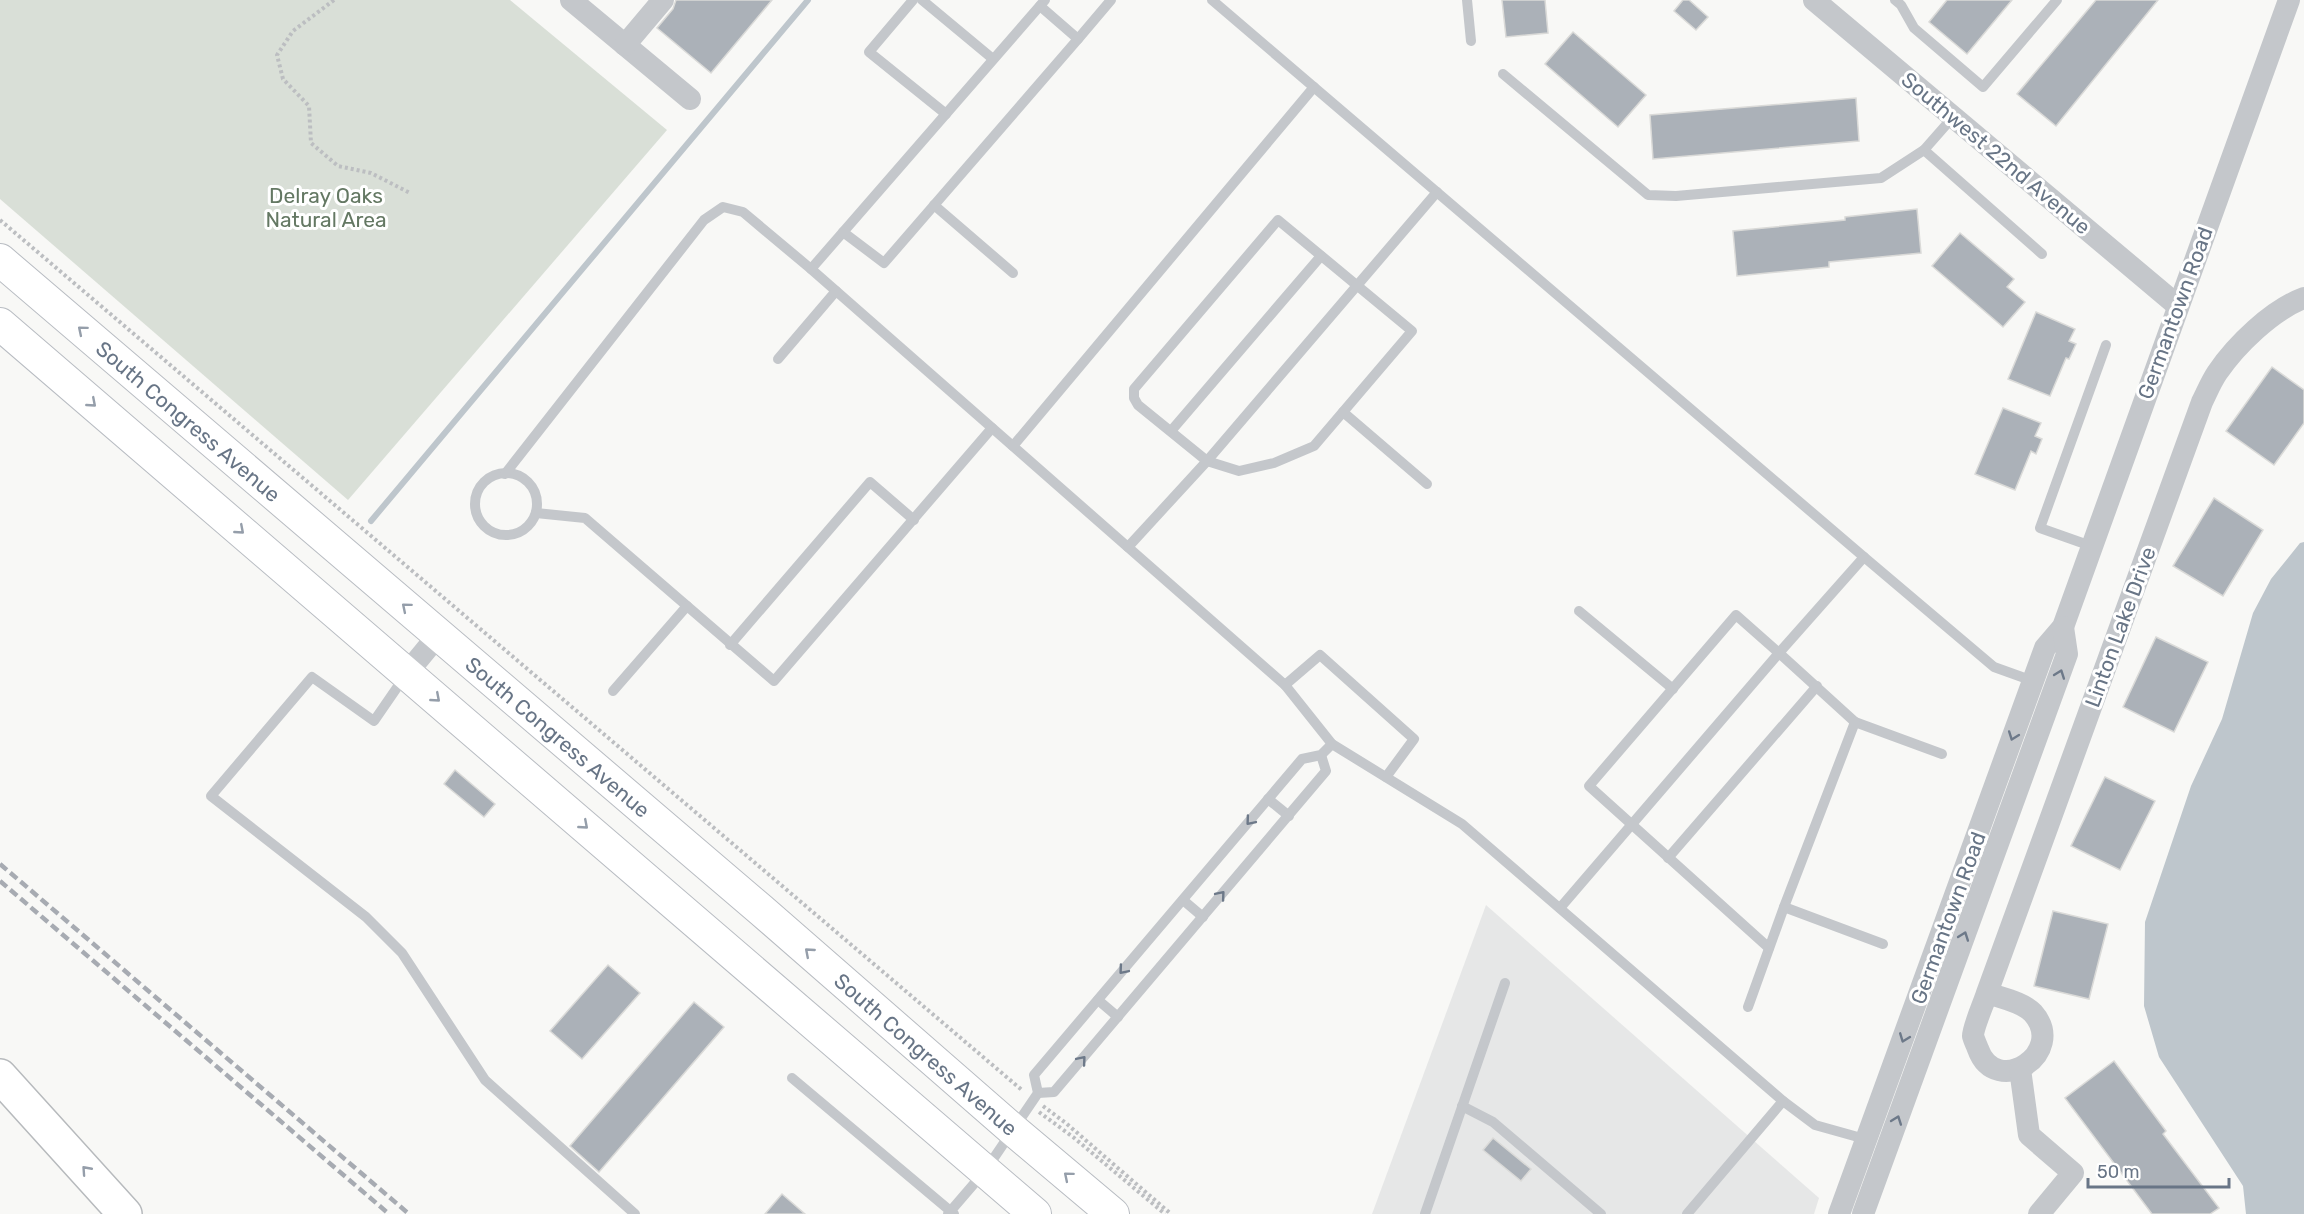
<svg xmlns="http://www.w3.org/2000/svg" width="2304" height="1214" viewBox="0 0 2304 1214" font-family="Rubik,sans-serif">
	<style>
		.built { fill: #e6e7e7 }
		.green { fill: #d9dfd7 }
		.water { fill: #bec6cc }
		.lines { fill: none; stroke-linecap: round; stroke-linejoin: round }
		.stream { stroke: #bec6cc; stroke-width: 6 }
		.building { fill: #abb1b8; stroke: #dadad8; stroke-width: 1.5 }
		.secondary-casing { stroke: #b8bcc2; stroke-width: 34 }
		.motorway-casing { stroke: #b7babd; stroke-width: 36 }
		.path { stroke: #bcbec1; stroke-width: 4; stroke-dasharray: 3 3; stroke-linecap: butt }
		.service { stroke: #c4c7cb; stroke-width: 10 }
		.minor { stroke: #c4c7cb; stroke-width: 22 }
		.secondary { stroke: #fff; stroke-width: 32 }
		.motorway { stroke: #fff; stroke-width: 33 }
		.rail { stroke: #a7abb2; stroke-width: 4.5; stroke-dasharray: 9 4.5; stroke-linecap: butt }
		.oneway { stroke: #959eaa }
		.oneway2 { stroke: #6d7989 }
		.labels { text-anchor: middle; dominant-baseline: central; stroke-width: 6; stroke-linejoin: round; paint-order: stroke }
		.street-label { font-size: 21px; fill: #687586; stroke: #fff }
		.park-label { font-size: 21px; fill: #647863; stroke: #fff }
	</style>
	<rect width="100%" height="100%" fill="#f8f8f6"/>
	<polygon class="built" points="1486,905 1819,1198 1814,1214 1372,1214"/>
	<polygon class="green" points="0,0 510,0 667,130 348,500 0,199"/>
	<polygon class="water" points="2304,542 2304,1214 2246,1214 2243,1186 2159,1057 2144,1006 2145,922 2191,786 2222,719 2253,613 2271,579 2300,543"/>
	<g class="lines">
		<polyline class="stream" points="371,521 808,0"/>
	</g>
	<g class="building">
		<polygon points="676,0 772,0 711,73 657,28 673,9"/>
		<polygon points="1502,0 1545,0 1548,33 1506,37"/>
		<polygon points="1683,0 1689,0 1708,17 1696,30 1674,11"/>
		<polygon points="1947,0 2012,0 1967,54 1929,22"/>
		<polygon points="2096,0 2158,0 2056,126 2017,94"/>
		<polygon points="1573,32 1646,95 1618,127 1545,64"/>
		<polygon points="1856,98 1859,141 1653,159 1650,115"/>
		<polygon points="1917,209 1921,253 1829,262 1829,267 1737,276 1733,231 1845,220 1845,217"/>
		<polygon points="1960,233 2014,279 2007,287 2025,302 2003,327 1932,266"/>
		<polygon points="2036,312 2075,329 2069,341 2076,344 2069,359 2066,358 2050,396 2008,379"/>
		<polygon points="2272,367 2304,390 2304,423 2274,465 2226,431"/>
		<polygon points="2003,408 2041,423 2035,436 2042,439 2036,454 2031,451 2015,490 1975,474"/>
		<polygon points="2214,498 2263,530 2223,596 2173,566"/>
		<polygon points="2156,637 2208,662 2174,732 2123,707"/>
		<polygon points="455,770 495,804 484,817 444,784"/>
		<polygon points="2105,777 2155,801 2120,870 2071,846"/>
		<polygon points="2053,911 2108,924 2089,999 2034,986"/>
		<polygon points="608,965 640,993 582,1059 550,1031"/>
		<polygon points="694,1002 724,1027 599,1172 570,1146"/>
		<polygon points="2114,1061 2166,1131 2163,1134 2219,1208 2210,1214 2152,1214 2065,1098"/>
		<polygon points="1493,1138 1531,1169 1521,1181 1483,1150"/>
		<polygon points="782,1194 805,1214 765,1214"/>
	</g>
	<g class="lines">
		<defs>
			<g id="secondary">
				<path id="s1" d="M0 260 761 910 1012 1129 1113 1214"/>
				<polyline points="0,324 1035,1214"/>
			</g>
			<polyline id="motorway" points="0,1076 125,1214"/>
		</defs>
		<use href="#secondary" class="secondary-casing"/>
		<use href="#motorway" class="motorway-casing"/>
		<g class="path">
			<polyline points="334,0 293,31 277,55 283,79 309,106 311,143 338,166 371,173 410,193"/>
			<polyline points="0,220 1023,1091"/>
			<polyline points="1043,1106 1067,1124 1171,1214"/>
			<polyline points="1039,1112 1073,1137 1165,1214"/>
		</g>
		<g class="service">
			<polyline points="913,0 869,52 946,114"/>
			<polyline points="922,0 993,59"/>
			<polyline points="1045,0 811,269 1285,685"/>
			<polyline points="1212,0 1864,557"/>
			<polyline points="1467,0 1471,41"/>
			<polyline points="1895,0 1901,5 1914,28 1983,87 2057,0"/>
			<polyline points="1078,39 1111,0"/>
			<polyline points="1503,74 1648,195 1676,196 1881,178 1924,150 1953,117"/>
			<polyline points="1924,150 2042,254"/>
			<polyline points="934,205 1013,273"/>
			<polygon points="1278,220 1412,331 1314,446 1274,463 1239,471 1207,461 1138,405 1134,398 1134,389"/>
			<polyline points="843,232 884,263 1078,39 1040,6"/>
			<polyline points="778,359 836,291"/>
			<polyline points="1343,412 1427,484"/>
			<polyline points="1171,431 1321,256"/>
			<polyline points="1013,446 1314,87"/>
			<circle cx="506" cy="504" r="31"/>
			<polyline points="505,474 704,220 723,207 743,212 811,269"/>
			<polyline points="536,513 585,518 774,681 992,428"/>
			<polyline points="2091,546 2040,528 2106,345"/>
			<polyline points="1128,547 1207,461 1437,192"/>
			<polyline points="1579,611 1673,689"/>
			<polyline points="730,645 870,482 914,520"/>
			<polyline points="405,676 374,721 312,677 211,796 366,917 402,953 485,1080 635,1214"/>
			<polyline points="613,691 687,606"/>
			<polyline points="1855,722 1942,754"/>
			<polyline points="1332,744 1285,685 1320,655 1414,739 1386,777"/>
			<polyline points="1268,799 1289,816"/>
			<polyline points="1668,858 1817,686"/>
			<polyline points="1183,900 1203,917"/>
			<polyline points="1784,907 1883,944"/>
			<polyline points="1560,908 1779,653 1855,722 1784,907 1748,1007"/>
			<polyline points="1769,948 1589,786 1736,615 1779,653 1864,557 1994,667 2033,681"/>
			<polyline points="1098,1000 1118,1017"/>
			<polyline points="792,1078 954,1214"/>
			<polyline points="1038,1093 1054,1092 1326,771 1321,755"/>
			<polyline points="1462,1106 1493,1122 1601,1214"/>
			<polyline points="948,1214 985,1171 1038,1093 1034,1075 1302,759 1321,755 1332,744 1462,824 1783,1101 1815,1125 1865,1139"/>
			<polyline points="1425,1214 1505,983"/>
			<polyline points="1687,1214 1783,1101"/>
		</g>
		<g class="minor">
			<polyline points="571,0 690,99"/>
			<polyline points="1814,0 2178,306"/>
			<polyline points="625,45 663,0"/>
			<polyline points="407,673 439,634"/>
			<path d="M1987 993C2001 998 2023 1002 2033 1013 2068 1053 1996 1099 1978 1049 1977 1046 1974 1040 1973 1036 1973 1027 1984 1003 1987 993L2202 402C2207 392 2211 382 2217 373 2236 345 2272 310 2304 298"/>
			<polyline points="2020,1069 2029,1135 2073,1173 2039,1214"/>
			<polyline points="1839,1214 2045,648 2063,627 2289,0"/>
			<polyline points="1863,1214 2067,654 2063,627"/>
		</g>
		<use href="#secondary" class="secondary"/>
		<use href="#motorway" class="motorway"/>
		<g class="rail">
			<polyline points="0,864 409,1214"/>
			<polyline points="0,881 389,1214"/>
		</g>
	</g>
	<defs><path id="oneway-chevron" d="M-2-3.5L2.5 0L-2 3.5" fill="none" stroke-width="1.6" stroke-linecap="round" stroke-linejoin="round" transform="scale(1.5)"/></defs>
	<g class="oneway">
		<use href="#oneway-chevron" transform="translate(82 330) rotate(-140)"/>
		<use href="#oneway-chevron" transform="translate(92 403) rotate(41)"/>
		<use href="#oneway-chevron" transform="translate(240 530) rotate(41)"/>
		<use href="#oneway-chevron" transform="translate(406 607) rotate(-140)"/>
		<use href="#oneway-chevron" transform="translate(436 698) rotate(41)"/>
		<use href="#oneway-chevron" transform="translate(584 825) rotate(41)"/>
		<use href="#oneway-chevron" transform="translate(809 952) rotate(-139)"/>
		<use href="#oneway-chevron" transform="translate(86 1170) rotate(-132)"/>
		<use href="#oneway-chevron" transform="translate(1068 1176) rotate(-140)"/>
	</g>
	<g class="oneway2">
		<use href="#oneway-chevron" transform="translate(2060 674) rotate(-70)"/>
		<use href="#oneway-chevron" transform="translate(2013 736) rotate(110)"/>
		<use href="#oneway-chevron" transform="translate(1250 821) rotate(130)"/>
		<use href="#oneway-chevron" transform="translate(1221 895) rotate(-50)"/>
		<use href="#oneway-chevron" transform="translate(1964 936) rotate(-70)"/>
		<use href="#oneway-chevron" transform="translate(1123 970) rotate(130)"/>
		<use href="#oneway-chevron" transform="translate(1904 1038) rotate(111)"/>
		<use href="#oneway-chevron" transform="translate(1082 1060) rotate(-50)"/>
		<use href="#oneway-chevron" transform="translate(1897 1120) rotate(-70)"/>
	</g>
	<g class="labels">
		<g class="street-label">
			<text transform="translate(1996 153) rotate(40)">Southwest 22nd Avenue</text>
			<text transform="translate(2175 313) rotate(-70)">Germantown Road</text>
			<text stroke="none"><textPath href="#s1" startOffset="248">South Congress Avenue</textPath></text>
			<text transform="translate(2120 627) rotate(-70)">Linton Lake Drive</text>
			<text stroke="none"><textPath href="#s1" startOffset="734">South Congress Avenue</textPath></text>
			<text transform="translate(1948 918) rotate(-70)">Germantown Road</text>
			<text stroke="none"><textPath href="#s1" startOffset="1220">South Congress Avenue</textPath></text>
		</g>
		<g class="park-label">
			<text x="326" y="195">Delray Oaks<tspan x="326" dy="24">Natural Area</tspan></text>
		</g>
	</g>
	<path d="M2088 1178v9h141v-9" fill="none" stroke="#687586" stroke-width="3"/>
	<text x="2097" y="1178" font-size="18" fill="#687586" stroke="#ffffff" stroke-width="4.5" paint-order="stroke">50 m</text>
</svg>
